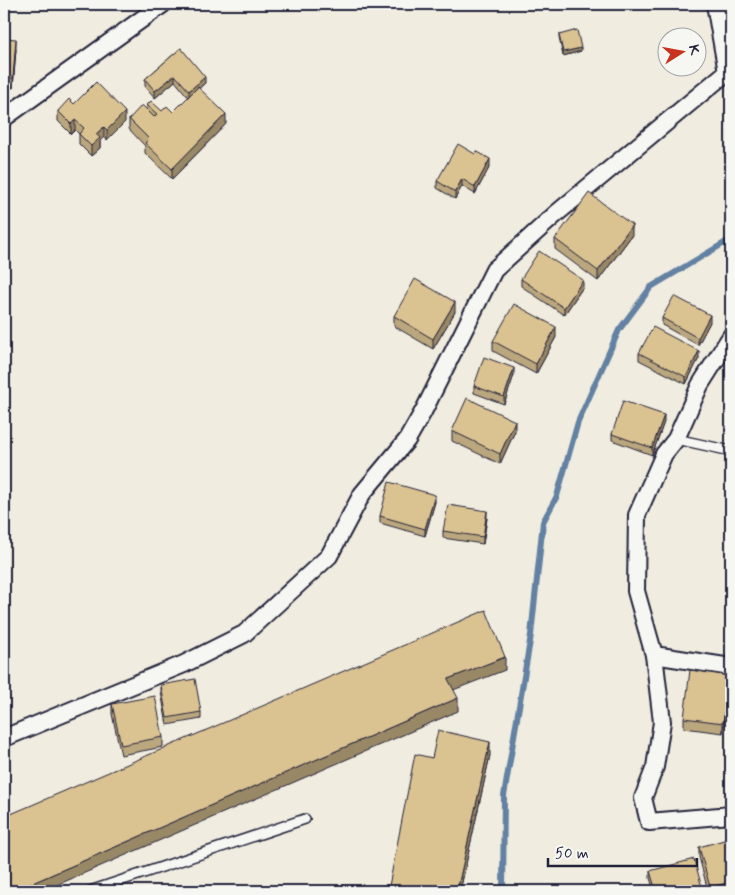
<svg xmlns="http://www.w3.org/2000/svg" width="735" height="895" viewBox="0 0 735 895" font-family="Mynerve,sans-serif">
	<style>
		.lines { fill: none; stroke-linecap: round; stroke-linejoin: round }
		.stream { stroke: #6281a3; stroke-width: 6 }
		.service-casing { stroke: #22223b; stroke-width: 12 }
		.minor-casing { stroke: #22223b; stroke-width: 20 }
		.service { stroke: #f6f6f2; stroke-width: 9 }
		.minor { stroke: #f6f6f2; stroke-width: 16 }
		.wall { fill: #bba77d; stroke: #22223b }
		.shaded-wall { fill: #986; stroke: #22223b }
		.building { fill: #dac291; stroke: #22223b }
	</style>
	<rect width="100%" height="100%" fill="#f0ecdf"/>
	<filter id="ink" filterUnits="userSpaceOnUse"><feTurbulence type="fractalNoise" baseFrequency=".02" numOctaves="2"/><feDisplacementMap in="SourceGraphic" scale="10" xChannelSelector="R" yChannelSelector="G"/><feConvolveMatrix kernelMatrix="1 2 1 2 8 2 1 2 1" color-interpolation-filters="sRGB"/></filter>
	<g filter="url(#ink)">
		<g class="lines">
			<polyline class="stream" points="503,891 504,796 531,635 543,522 557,496 578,422 619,330 651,287 731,239"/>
			<defs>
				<g id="service">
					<polyline points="676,439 731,451"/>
					<polyline points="90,891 305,819"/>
				</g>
				<g id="minor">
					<polyline points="715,4 727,72"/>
					<polyline points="4,118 163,4"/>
					<polyline points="731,336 700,385 676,439 664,454 637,515 636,591 654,655 662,722 655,767 643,798 649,822 731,815"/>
					<polyline points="654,655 731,667"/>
					<polyline points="4,738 184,664 244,634 329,556 362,494 407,440 423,412 494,270 557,213 727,72 731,71"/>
				</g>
			</defs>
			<use href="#service" class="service-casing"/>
			<use href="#minor" class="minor-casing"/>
			<use href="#service" class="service"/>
			<use href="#minor" class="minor"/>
		</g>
		<g class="wall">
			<polygon points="559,35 581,51 563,56 559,38"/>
			<polygon points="4,38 16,49 13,88 4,87"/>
			<polygon points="181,48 205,83 199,88 226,124 172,179 145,153 145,146 129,129 129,119 147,110 147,105 162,111 173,112 188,97 175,81 155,98 145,86 145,79"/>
			<polygon points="74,104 125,122 107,140 104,137 100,141 100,148 91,156 79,144 79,134 75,130 71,134 58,121 58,111"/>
			<polygon points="490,166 475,194 462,186 455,199 437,188 437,181"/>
			<polygon points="632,235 598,281 555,249 555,239"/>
			<polygon points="521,279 583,287 564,315 521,286"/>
			<polygon points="455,312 433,349 394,326 394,316"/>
			<polygon points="662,318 710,322 698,345 662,325"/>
			<polygon points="556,337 536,374 493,351 493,341"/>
			<polygon points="639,353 699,358 686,384 639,360"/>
			<polygon points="514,375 504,404 474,393 474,386"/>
			<polygon points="731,380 731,396 729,395 729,385"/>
			<polygon points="664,422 652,455 612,440 612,434"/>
			<polygon points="452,431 515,431 500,464 452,441"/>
			<polygon points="435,502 425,536 380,523 380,516"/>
			<polygon points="487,518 483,544 443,538 443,531"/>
			<polygon points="161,685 201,712 201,719 167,725 161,692"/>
			<polygon points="729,686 723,733 684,728 684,718"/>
			<polygon points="112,704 163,737 163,747 121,755 112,714"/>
			<polygon points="490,755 460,891 389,891 389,886 432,758"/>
			<polygon points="699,847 731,891 708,891 699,857"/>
			<polygon points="650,871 703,891 654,891 650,878"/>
		</g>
		<g class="shaded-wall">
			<polygon points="16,39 16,49 13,88 13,78"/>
			<polygon points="581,48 581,51 563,56 563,52"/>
			<polygon points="175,75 175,81 155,98 155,91"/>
			<polygon points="205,77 205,83 189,98 189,91"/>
			<polygon points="125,112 125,122 107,140 107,130"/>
			<polygon points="226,114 226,124 172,179 172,169"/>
			<polygon points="75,120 75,130 71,134 71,124"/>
			<polygon points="104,127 104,137 100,141 100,148 91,156 91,146 96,134"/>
			<polygon points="490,159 490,166 475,194 475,187"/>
			<polygon points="462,179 462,186 455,199 455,192"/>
			<polygon points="632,225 632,235 598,281 598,271"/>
			<polygon points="583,280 583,287 564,315 564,308"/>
			<polygon points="455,302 455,312 433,349 433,339"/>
			<polygon points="710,315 710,322 698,345 698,338"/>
			<polygon points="556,327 556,337 536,374 536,364"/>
			<polygon points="699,351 699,358 686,384 686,377"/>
			<polygon points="514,368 514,375 504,404 504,397"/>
			<polygon points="664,415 664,422 652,455 652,448"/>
			<polygon points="515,421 515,431 500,464 500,454"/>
			<polygon points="435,495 435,502 425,536 425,529"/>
			<polygon points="487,511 487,518 483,544 483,537"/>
			<polygon points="505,657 505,670 448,692 448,679"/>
			<polygon points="729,676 729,686 723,733 723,723"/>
			<polygon points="458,698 458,711 43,891 14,891"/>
			<polygon points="490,742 490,755 460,891 457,891"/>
			<polygon points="731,882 731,891 710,891 710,887"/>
		</g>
		<g class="building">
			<polygon points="577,30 581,48 563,52 559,35"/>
			<polygon points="4,38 16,39 13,78 4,77"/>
			<polygon points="181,48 205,77 189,91 175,75 155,91 145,79"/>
			<polygon points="96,82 125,112 107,130 104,127 96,134 100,138 91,146 79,134 84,128 75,120 71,124 58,111 69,99 74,104"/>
			<polygon points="198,87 226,114 172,169 145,143 149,139 129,119 142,105 154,117 157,114 147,105 151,101 162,111 167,106 173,112"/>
			<polygon points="458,144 475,154 476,151 490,159 475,187 462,179 455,192 437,181"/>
			<polygon points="589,193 632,225 598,271 555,239"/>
			<polygon points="539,251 583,280 564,308 521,279"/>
			<polygon points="415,279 455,302 433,339 394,316"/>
			<polygon points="674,296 710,315 698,338 662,318"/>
			<polygon points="514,304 556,327 536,364 493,341"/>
			<polygon points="653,327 699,351 686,377 639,353"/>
			<polygon points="484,357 514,368 504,397 474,386"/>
			<polygon points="467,398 515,421 500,454 452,431"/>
			<polygon points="623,401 664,415 652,448 612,434"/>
			<polygon points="389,482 435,495 425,529 380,516"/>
			<polygon points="448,505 487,511 483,537 443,531"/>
			<polygon points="486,610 505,657 448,679 458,698 14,891 4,891 4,817"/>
			<polygon points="690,670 729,676 723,723 684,718"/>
			<polygon points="195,679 201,712 167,718 161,685"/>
			<polygon points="155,696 163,737 121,745 112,704"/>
			<polygon points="438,730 490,742 457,891 412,891 389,886 415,754 432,758"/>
			<polygon points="731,838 731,882 710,887 699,847"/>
			<polygon points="694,859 703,891 656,891 650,871"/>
		</g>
	</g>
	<rect width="735" height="895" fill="none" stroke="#f6f6f2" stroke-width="20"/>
	<rect x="10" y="10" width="715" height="875" fill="none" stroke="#22223b" stroke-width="2" filter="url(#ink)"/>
	<g transform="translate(682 52) rotate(79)"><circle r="24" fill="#f6f6f2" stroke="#a1a1a9"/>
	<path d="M0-4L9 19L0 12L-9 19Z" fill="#c8321e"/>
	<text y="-8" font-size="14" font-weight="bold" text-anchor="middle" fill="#22223b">K</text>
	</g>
	<path d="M548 858v8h149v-8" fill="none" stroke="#22223b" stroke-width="2.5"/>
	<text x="555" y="858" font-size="15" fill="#22223b" stroke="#f6f6f2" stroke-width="4" paint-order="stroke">50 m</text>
</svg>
